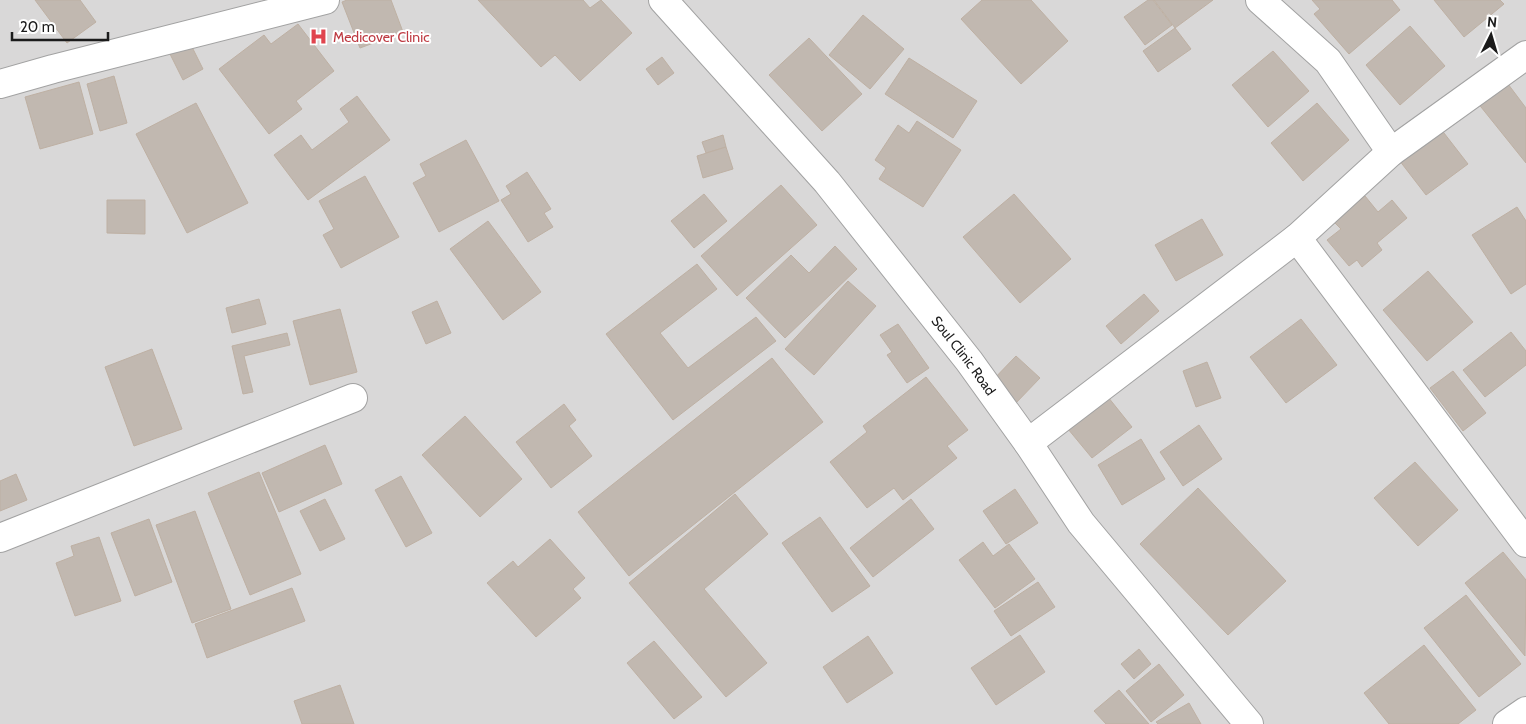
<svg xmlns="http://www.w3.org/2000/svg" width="1526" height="724" viewBox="0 0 1526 724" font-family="Cabin,sans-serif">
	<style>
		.residential { fill: #d9d8d8 }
		.building { fill: #c1b8b0; stroke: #beb0a3 }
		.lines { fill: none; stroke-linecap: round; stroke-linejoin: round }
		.street-casing { stroke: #a2a2a2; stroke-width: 30 }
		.street { stroke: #fff; stroke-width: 28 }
		.labels { text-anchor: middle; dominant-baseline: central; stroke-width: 4; stroke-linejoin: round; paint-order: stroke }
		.health-label { font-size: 14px; fill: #be3a42; stroke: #fff; text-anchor: start }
		.street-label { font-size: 14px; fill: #1b1b1b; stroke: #fff }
	</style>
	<rect width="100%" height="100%" fill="#ede9e0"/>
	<rect class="residential" x="0" y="0" width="1526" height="724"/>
	<g class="building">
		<polygon points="35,0 80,0 96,22 67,43"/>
		<polygon points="347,0 391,0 403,32 360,48 342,2"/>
		<polygon points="478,0 583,0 590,8 601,0 632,33 580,81 555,55 541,67"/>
		<polygon points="982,0 1031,0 1068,41 1021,84 961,19"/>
		<polygon points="1148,0 1153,0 1172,25 1145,45 1124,17"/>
		<polygon points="1154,0 1213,0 1175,28"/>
		<polygon points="1312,0 1392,0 1400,10 1349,54 1314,14 1320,9"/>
		<polygon points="1434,0 1500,0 1504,4 1464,37"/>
		<polygon points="863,15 904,49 870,89 829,55"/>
		<polygon points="298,24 334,71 296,101 302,109 269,134 219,69 264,35 271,44"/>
		<polygon points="1410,26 1445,66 1400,105 1366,65"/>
		<polygon points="1175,28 1191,49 1158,72 1143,51"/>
		<polygon points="809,38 862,94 822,131 769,75"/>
		<polygon points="190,43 203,69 183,80 170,54"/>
		<polygon points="1273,51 1309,91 1268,127 1232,85"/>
		<polygon points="662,57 674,73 658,85 646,69"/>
		<polygon points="909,58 977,101 953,138 885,94"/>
		<polygon points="114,76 127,123 100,131 87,84"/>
		<polygon points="1505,80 1526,108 1526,163 1477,102"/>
		<polygon points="79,82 93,134 40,149 25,97"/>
		<polygon points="357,96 390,140 308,200 274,155 301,135 312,150 349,122 340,109"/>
		<polygon points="196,103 248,203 187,233 136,134"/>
		<polygon points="1317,103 1349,140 1303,181 1271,143"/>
		<polygon points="917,121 961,150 923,207 879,179 886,168 875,160 898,125 909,133"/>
		<polygon points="1437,124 1468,164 1426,195 1396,156"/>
		<polygon points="723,135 726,147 706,153 702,142"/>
		<polygon points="466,140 499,201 439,232 413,183 426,176 420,164"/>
		<polygon points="726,147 733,169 703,178 697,156"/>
		<polygon points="527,172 551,209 544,213 553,227 528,242 501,200 511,194 506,186"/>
		<polygon points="365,176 399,237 341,268 323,235 334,229 319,201"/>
		<polygon points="781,185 817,225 737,296 701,256"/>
		<polygon points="704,194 727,221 694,248 671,221"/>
		<polygon points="1014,194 1071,259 1020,303 963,237"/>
		<polygon points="1365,196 1378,212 1392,200 1407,218 1377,243 1382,250 1362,267 1357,260 1349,266 1327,240 1341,229 1334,222"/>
		<polygon points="107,200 145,200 145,234 107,233"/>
		<polygon points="1517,207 1526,221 1526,284 1511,294 1472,235"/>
		<polygon points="1202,219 1223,255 1176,281 1155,245"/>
		<polygon points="488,221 541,292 503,320 450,249"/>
		<polygon points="835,246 857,269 785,338 746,298 791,255 809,273"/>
		<polygon points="697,264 717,289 660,333 688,368 756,317 776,341 673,420 606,334"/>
		<polygon points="1428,271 1473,322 1427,361 1383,310"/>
		<polygon points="848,281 876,306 814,375 785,349"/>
		<polygon points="1144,294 1159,311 1121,344 1106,326"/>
		<polygon points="259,299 266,324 232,333 226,308"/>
		<polygon points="437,301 451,333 426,344 412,312"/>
		<polygon points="340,309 357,372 310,385 293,321"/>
		<polygon points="1301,319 1337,365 1286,403 1250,357"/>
		<polygon points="898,324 929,368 907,383 887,355 892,352 880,335"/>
		<polygon points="1511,332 1526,351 1526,365 1485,397 1463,370"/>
		<polygon points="287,333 290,345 244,356 253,392 243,394 232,346"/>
		<polygon points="152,349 182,429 134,446 105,367"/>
		<polygon points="1016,356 1040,378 1014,405 990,383"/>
		<polygon points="772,358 823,422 629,576 578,512"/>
		<polygon points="1207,362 1221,398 1196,407 1183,371"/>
		<polygon points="1453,371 1486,413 1463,431 1430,388"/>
		<polygon points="926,377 968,430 947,446 957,458 903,500 894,488 867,508 830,462 867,432 863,426"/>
		<polygon points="1108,397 1132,427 1092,458 1068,429"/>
		<polygon points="564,404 576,420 569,426 592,456 551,488 516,442"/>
		<polygon points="465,416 522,479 480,517 422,455"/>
		<polygon points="1199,425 1222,459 1183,486 1160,452"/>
		<polygon points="1141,439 1165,479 1122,505 1098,465"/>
		<polygon points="325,445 342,484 279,512 262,473"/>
		<polygon points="1415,462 1458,510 1418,546 1374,498"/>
		<polygon points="259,472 301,574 250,595 208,493"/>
		<polygon points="16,474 27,500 0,511 0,481"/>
		<polygon points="401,476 432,533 406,547 375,490"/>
		<polygon points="1198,488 1286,581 1228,635 1140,544"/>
		<polygon points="1015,489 1038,523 1006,544 983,511"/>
		<polygon points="735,494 768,534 704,589 767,663 726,697 629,583"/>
		<polygon points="325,499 345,539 320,551 300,511"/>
		<polygon points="911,499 934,529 873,577 850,548"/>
		<polygon points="195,511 231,609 192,623 156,525"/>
		<polygon points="820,517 870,586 832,612 782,543"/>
		<polygon points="149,519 172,582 135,596 111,533"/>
		<polygon points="99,537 121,601 75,616 56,563 74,556 71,546"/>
		<polygon points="550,539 585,578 573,589 581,598 536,637 487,583 513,561 518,567"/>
		<polygon points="983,542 993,556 1009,544 1035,579 995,608 959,560"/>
		<polygon points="1503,552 1526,580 1525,656 1465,583"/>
		<polygon points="1038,582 1055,607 1011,636 994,611"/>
		<polygon points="292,588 305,621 207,658 195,624"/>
		<polygon points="1466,595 1521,664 1479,697 1424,628"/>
		<polygon points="1020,635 1045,672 996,705 971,668"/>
		<polygon points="868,636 893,673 847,703 823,667"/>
		<polygon points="654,641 702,697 674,719 627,663"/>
		<polygon points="1424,645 1476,710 1458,724 1389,724 1364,693"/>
		<polygon points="1139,649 1151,664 1134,679 1121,664"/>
		<polygon points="1159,664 1184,695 1151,722 1126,691"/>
		<polygon points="340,685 354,724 302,724 294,701"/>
		<polygon points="1119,690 1149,724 1106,724 1094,711"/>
		<polygon points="1189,703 1201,724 1158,724 1156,722"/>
	</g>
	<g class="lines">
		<defs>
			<g id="street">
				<path id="s1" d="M663 0 827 182 969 361 1028 443 1081 523 1249 724"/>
				<polyline points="0,84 53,69 325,0"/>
				<polyline points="1391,152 1526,55"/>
				<polyline points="1297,238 1526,543"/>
				<polyline points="1028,443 1297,238 1391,152 1328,61 1260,0"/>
				<polyline points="0,538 353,398"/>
				<polyline points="1507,724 1526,711"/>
			</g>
		</defs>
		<use href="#street" class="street-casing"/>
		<use href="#street" class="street"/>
	</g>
	<defs>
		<symbol id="hospital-bare" viewBox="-9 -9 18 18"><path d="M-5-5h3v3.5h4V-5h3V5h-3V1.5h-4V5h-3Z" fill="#e0444e" stroke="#fff" stroke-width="2.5" paint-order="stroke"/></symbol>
	</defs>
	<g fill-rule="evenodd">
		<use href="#hospital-bare" x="306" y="24" width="25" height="25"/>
	</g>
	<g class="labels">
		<g class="health-label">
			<text x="333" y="37">Medicover Clinic</text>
		</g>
		<g class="street-label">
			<text stroke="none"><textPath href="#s1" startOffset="466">Soul Clinic Road</textPath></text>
		</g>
	</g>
	<g transform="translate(1491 35) rotate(5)" stroke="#ffffff" stroke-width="4" paint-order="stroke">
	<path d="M0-4L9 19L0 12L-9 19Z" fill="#1b1b1b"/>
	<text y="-8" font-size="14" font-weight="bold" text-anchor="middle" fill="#1b1b1b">N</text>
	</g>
	<path d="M12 32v8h96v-8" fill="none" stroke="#1b1b1b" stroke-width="2.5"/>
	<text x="20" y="32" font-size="15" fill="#1b1b1b" stroke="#ffffff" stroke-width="4" paint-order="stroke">20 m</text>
</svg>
